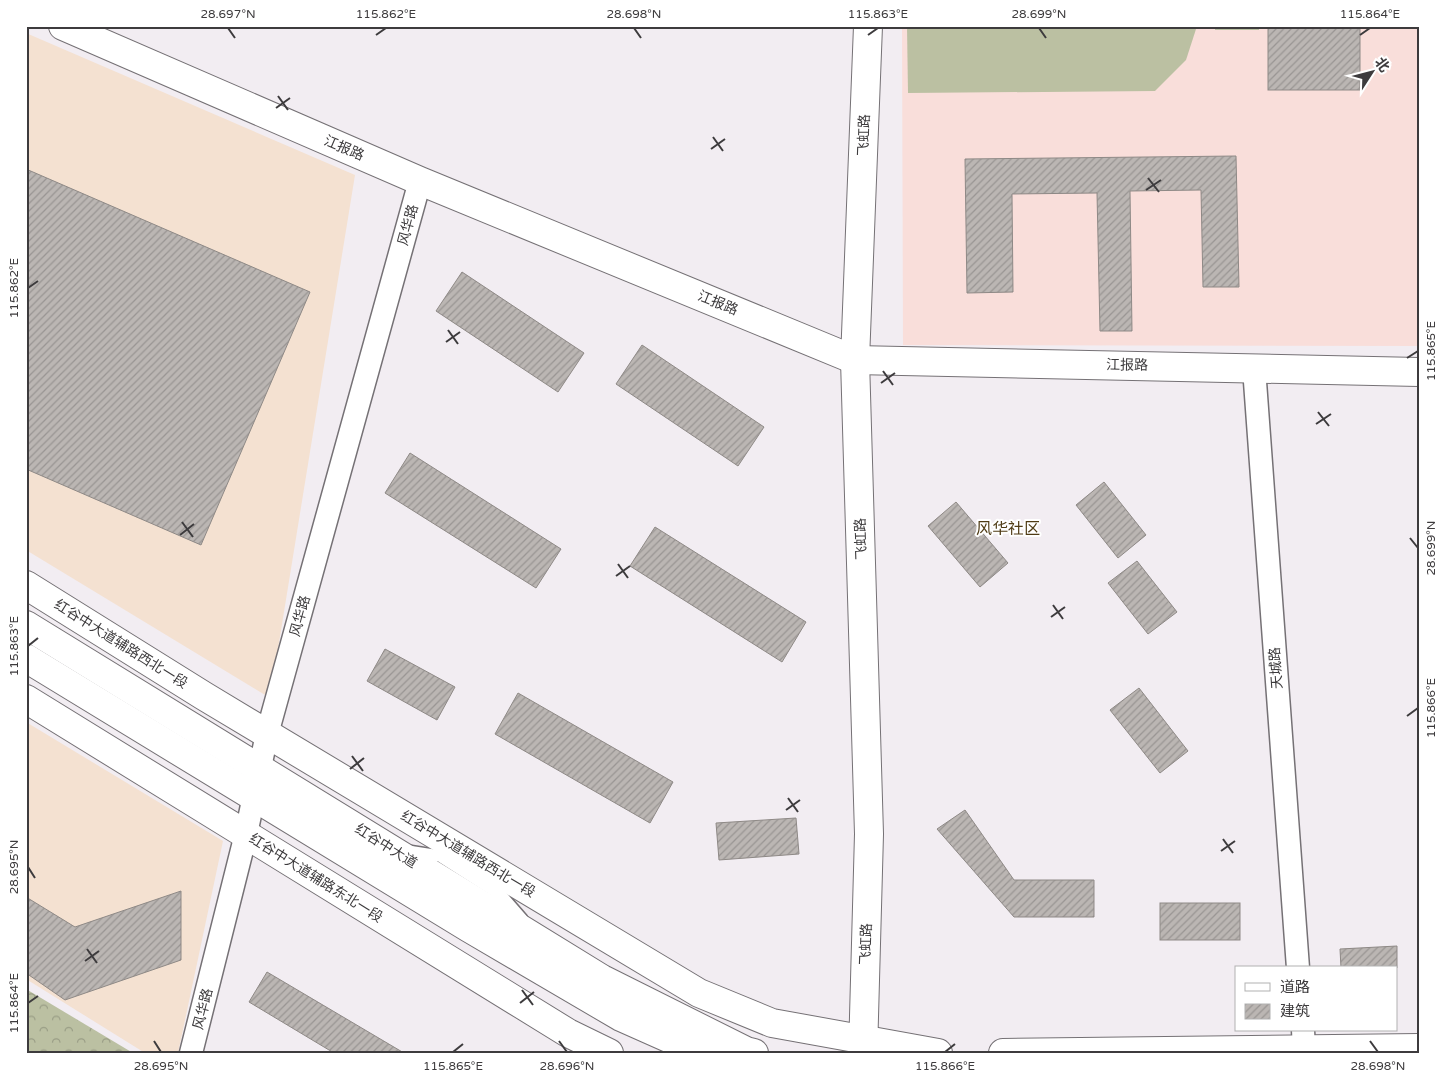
<svg xmlns="http://www.w3.org/2000/svg" width="1445" height="1079" viewBox="0 0 1445 1079" font-family="'Varela Round','Noto Sans SC',sans-serif">
	<style>
		.commercial { fill: #f4e1d1 }
		.education { fill: #f9deda }
		.forest { fill: url(#forest-crowns) }
		.garden { fill: #bbc0a2 }
		.building { fill: url(#building-hatch); stroke: #8e8986 }
		.lines { fill: none; stroke-linecap: round; stroke-linejoin: round }
		.lane-casing { stroke: #757175; stroke-width: 14 }
		.street-casing { stroke: #757175; stroke-width: 25 }
		.secondary-casing { stroke: #757175; stroke-width: 30 }
		.lane { stroke: #fff; stroke-width: 11 }
		.street { stroke: #fff; stroke-width: 22 }
		.secondary { stroke: #fff; stroke-width: 28 }
		.ticks { fill: none; stroke: #3d3b3d; stroke-width: 2 }
		.labels { text-anchor: middle; dominant-baseline: central; stroke-width: 4; stroke-linejoin: round; paint-order: stroke }
		.street-label { font-size: 14px; fill: #3d3b3d; stroke: #fff }
		.quarter-label { font-size: 16px; fill: #4f3b15; stroke: #fff }
		.neatline { fill: none; stroke: #3d3b3d; stroke-width: 2 }
		.ticks-label { font-size: 12px; text-anchor: middle; fill: #3d3b3d }
	</style>
	<defs>
		<pattern id="forest-crowns" width="20" height="18" patternUnits="userSpaceOnUse" patternTransform="scale(1.25)"><rect width="20" height="18" fill="#bbc0a2"/><path d="M2 6a3 3 0 1 1 6 0M12 15a3 3 0 1 1 6 0" fill="none" stroke="#999d85"/></pattern>
		<pattern id="building-hatch" width="6" height="6" patternUnits="userSpaceOnUse" patternTransform="scale(1.25)"><rect width="6" height="6" fill="#bbb6b3"/><path d="M-1 1l2-2M0 6l6-6M5 7l2-2" fill="none" stroke="#999593"/></pattern>
	</defs>
	<rect width="100%" height="100%" fill="#f2edf2"/>
	<g class="commercial">
		<polygon points="26,33 355,175 270,698 26,550"/>
		<polygon points="26,722 223,841 178,1053 145,1053 26,979"/>
	</g>
	<polygon class="education" points="902,26 1419,26 1419,346 903,345"/>
	<polygon class="forest" points="26,989 133,1053 26,1053"/>
	<g class="garden">
		<polygon points="907,26 1197,26 1186,60 1155,91 908,93"/>
		<rect x="1215" y="26" width="44" height="4"/>
	</g>
	<g class="building">
		<rect x="1268" y="26" width="92" height="64"/>
		<polygon points="1236,156 1239,287 1203,287 1201,190 1130,191 1132,331 1100,331 1097,193 1012,194 1013,292 967,293 965,159"/>
		<polygon points="26,169 310,292 201,545 26,469"/>
		<polygon points="462,272 584,353 558,392 436,311"/>
		<polygon points="642,345 764,427 738,466 616,384"/>
		<polygon points="410,453 561,549 536,588 385,493"/>
		<polygon points="1104,482 1146,535 1118,558 1076,505"/>
		<polygon points="956,502 1008,563 980,587 928,526"/>
		<polygon points="655,527 806,622 782,662 630,566"/>
		<polygon points="1137,561 1177,612 1148,634 1108,583"/>
		<polygon points="385,649 455,687 437,720 367,681"/>
		<polygon points="1139,688 1188,751 1160,773 1110,710"/>
		<polygon points="518,693 673,782 650,823 495,734"/>
		<polygon points="965,810 1014,880 1094,880 1094,917 1014,917 937,829"/>
		<polygon points="796,818 799,854 719,860 716,823"/>
		<polygon points="181,891 181,960 65,1000 26,973 26,897 75,927"/>
		<rect x="1160" y="903" width="80" height="37"/>
		<polygon points="1397,946 1397,968 1341,968 1340,949"/>
		<polygon points="267,972 404,1053 334,1053 249,1002"/>
	</g>
	<g class="lines">
		<defs>
			<polyline id="lane" points="408,851 440,856 501,895 522,919"/>
			<g id="street">
				<polyline points="1254,368 1298,968"/>
				<polyline points="1303,1030 1304,1050"/>
				<polyline points="191,1053 246,834 267,734 420,181"/>
			</g>
			<g id="secondary">
				<polyline points="63,26 420,181 855,360 1419,372"/>
				<polyline points="26,585 204,696 699,993 772,1023 938,1053"/>
				<polyline points="26,625 602,979 746,1051 754,1053"/>
				<polyline points="26,658 469,928 621,1017 702,1053"/>
				<polyline points="26,699 568,1033 609,1053"/>
				<polyline points="863,1053 869,834 855,360 868,26"/>
				<polyline points="1003,1053 1419,1048"/>
			</g>
		</defs>
		<use href="#lane" class="lane-casing"/>
		<use href="#street" class="street-casing"/>
		<use href="#secondary" class="secondary-casing"/>
		<use href="#lane" class="lane"/>
		<use href="#street" class="street"/>
		<use href="#secondary" class="secondary"/>
	</g>
	<path class="ticks" d="M228 28 235 38M634 28 641 38M1039 28 1046 38M376 35 386 28M868 35 878 28M1360 35 1370 28M278 96 288 110M276 108 290 98M713 137 723 151M711 149 725 139M1148 178 1159 192M1146 190 1161 180M28 288 38 281M448 330 458 344M446 342 460 332M1407 358 1418 351M883 371 893 385M881 383 895 373M1318 412 1329 426M1316 424 1331 414M182 522 193 537M180 535 194 524M1410 538 1418 548M618 564 628 578M616 576 630 566M1053 605 1063 619M1051 617 1065 607M28 646 38 638M1407 716 1418 708M352 756 363 771M350 769 364 758M788 798 798 812M786 810 800 800M1223 839 1233 853M1221 851 1235 841M28 867 35 878M87 949 97 963M85 961 99 951M522 990 533 1005M28 1003 38 996M520 1003 534 992M154 1041 161 1052M559 1041 567 1052M1370 1041 1378 1052M453 1052 463 1044M945 1052 955 1044"/>
	<g class="labels">
		<g class="street-label">
			<text transform="translate(864 135) rotate(-88)">飞虹路</text>
			<text transform="translate(344 148) rotate(23)">江报路</text>
			<text transform="translate(408 225) rotate(-75)">风华路</text>
			<text transform="translate(718 303) rotate(22)">江报路</text>
			<text transform="translate(1127 365) rotate(1)">江报路</text>
			<text transform="translate(861 539) rotate(-92)">飞虹路</text>
			<text transform="translate(300 616) rotate(-75)">风华路</text>
			<text transform="translate(121 644) rotate(32)">红谷中大道辅路西北一段</text>
			<text transform="translate(1276 668) rotate(-94)">天城路</text>
			<text transform="translate(386 846) rotate(32)">红谷中大道</text>
			<text transform="translate(468 854) rotate(31)">红谷中大道辅路西北一段</text>
			<text transform="translate(316 878) rotate(32)">红谷中大道辅路东北一段</text>
			<text transform="translate(866 944) rotate(-88)">飞虹路</text>
			<text transform="translate(203 1009) rotate(-76)">风华路</text>
		</g>
		<g class="quarter-label">
			<text x="1008" y="529">风华社区</text>
		</g>
	</g>
	<rect width="1445" height="1079" fill="none" stroke="#ffffff" stroke-width="55"/>
	<rect x="1235" y="966" width="162" height="65" fill="#ffffff" stroke="#b1b1b1"/>
	<rect x="1245" y="983" width="25" height="8" fill="#ffffff" stroke="#b1b1b1"/>
	<text x="1280" y="992" font-size="15" fill="#3d3b3d">道路</text>
	<rect x="1245" y="1004" width="25" height="15" fill="url(#building-hatch)" stroke="#b1b1b1"/>
	<text x="1280" y="1016" font-size="15" fill="#3d3b3d">建筑</text>
	<g transform="translate(1372 72) rotate(54)" stroke="#ffffff" stroke-width="4" paint-order="stroke">
	<path d="M0-4L9 19L0 12L-9 19Z" fill="#3d3b3d"/>
	<text y="-8" font-size="14" font-weight="bold" text-anchor="middle" fill="#3d3b3d">北</text>
	</g>
	<rect x="28" y="28" width="1390" height="1024" class="neatline"/>
	<g class="ticks-label">
		<text x="228" y="18">28.697°N</text>
		<text x="386" y="18">115.862°E</text>
		<text x="634" y="18">28.698°N</text>
		<text x="878" y="18">115.863°E</text>
		<text x="1039" y="18">28.699°N</text>
		<text x="1370" y="18">115.864°E</text>
		<text transform="translate(14 288) rotate(-90)" y="4">115.862°E</text>
		<text transform="translate(1431 351) rotate(-90)" y="4">115.865°E</text>
		<text transform="translate(1431 548) rotate(-90)" y="4">28.699°N</text>
		<text transform="translate(14 646) rotate(-90)" y="4">115.863°E</text>
		<text transform="translate(1431 708) rotate(-90)" y="4">115.866°E</text>
		<text transform="translate(14 867) rotate(-90)" y="4">28.695°N</text>
		<text transform="translate(14 1003) rotate(-90)" y="4">115.864°E</text>
		<text x="161" y="1070">28.695°N</text>
		<text x="453" y="1070">115.865°E</text>
		<text x="567" y="1070">28.696°N</text>
		<text x="945" y="1070">115.866°E</text>
		<text x="1378" y="1070">28.698°N</text>
	</g>
</svg>
